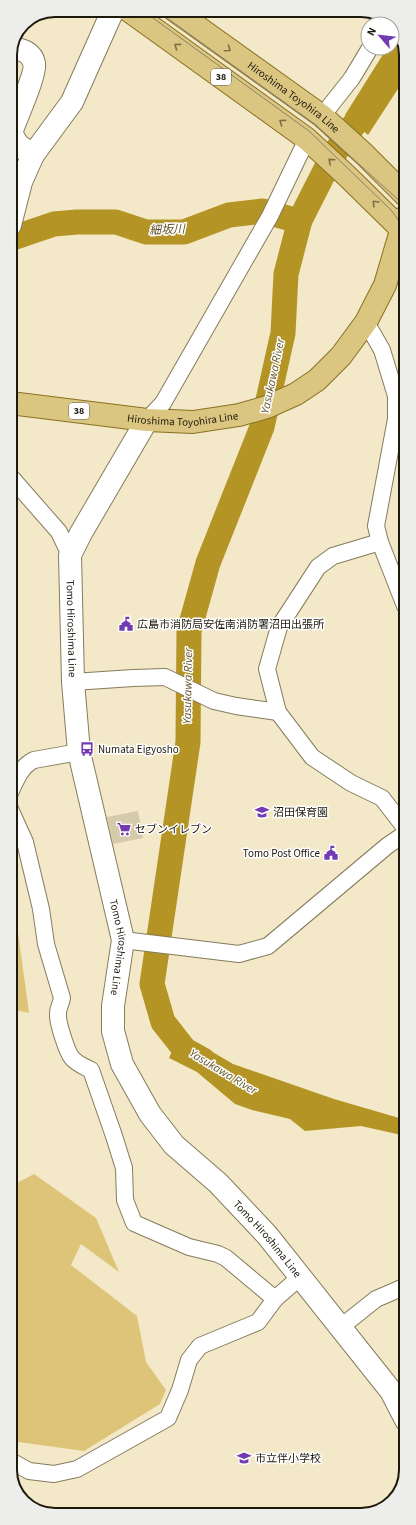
<svg xmlns="http://www.w3.org/2000/svg" width="416" height="1525" viewBox="0 0 416 1525" font-family="'Source Sans 3','Noto Sans JP',sans-serif">
	<style>
		.green { fill: #dec479 }
		.water { fill: #b49424 }
		.lines { fill: none; stroke-linecap: round; stroke-linejoin: round }
		.river { stroke: #b49424; stroke-width: 25 }
		.building { fill: #d5caa9 }
		.street-casing { stroke: #857b5d; stroke-width: 18 }
		.secondary-casing { stroke: #857b5d; stroke-width: 24 }
		.primary-casing { stroke: #897122; stroke-width: 24 }
		.street { stroke: #fff; stroke-width: 16 }
		.secondary { stroke: #fff; stroke-width: 22 }
		.primary { stroke: #dbc681; stroke-width: 22 }
		.tram { stroke: #89816b; stroke-width: 1 }
		.oneway { stroke: #7c7047 }
		.labels { text-anchor: middle; dominant-baseline: central; stroke-width: 3; stroke-linejoin: round; paint-order: stroke }
		.shield { fill: #fff; stroke: #625e56; stroke-width: 1 }
		.shield-label { font-size: 10px; font-weight: bold; fill: #1e190d }
		.street-label { font-size: 11px; fill: #1e190d; stroke: #fff }
		.poi-label { font-size: 11px; fill: #1e190d; stroke: #fff; text-anchor: start }
		.water-label { font-size: 12px; font-style: italic; fill: #64562b; stroke: #fff }
		.rim { fill: none; stroke: #1e190d; stroke-width: 2 }
	</style>
	<rect width="100%" height="100%" fill="#f3e8c7"/>
	<g class="green">
		<polygon points="11,902 15,910 29,1013 11,1009"/>
		<polygon points="34,1174 96,1218 119,1272 81,1244 71,1265 137,1316 146,1362 166,1390 160,1404 84,1451 11,1441 11,1186"/>
	</g>
	<g class="water">
		<polygon points="397,32 405,46 405,78 368,135 345,115 387,48 392,48 392,41"/>
		<polygon points="180,1033 233,1064 334,1099 406,1120 406,1136 361,1126 305,1131 290,1119 252,1110 235,1104 197,1072 169,1058"/>
	</g>
	<g class="lines">
		<g class="river">
			<polyline points="10,239 54,224 77,222 116,222 146,232 184,232 229,215 263,211 291,219 300,220"/>
			<polyline points="203,1060 185,1050 163,1022 152,984 188,742 189,631 208,563 262,427 283,333 286,274 300,220 332,157 360,116 405,47"/>
		</g>
	</g>
	<polygon class="building" points="138,811 143,838 113,844 107,817"/>
	<g class="lines">
		<defs>
			<g id="street">
				<polyline points="377,15 379,24"/>
				<polyline points="322,116 352,78 370,48"/>
				<polyline points="366,322 382,350 396,396 396,419 376,526 380,542 405,606"/>
				<polyline points="147,420 163,403 270,216 307,139"/>
				<polyline points="10,476 59,532 70,555"/>
				<polyline points="380,542 333,556 318,567 279,627 267,669 278,712 312,757 351,783 382,798 406,829"/>
				<polyline points="73,682 133,678 165,677 214,701 236,706 278,712"/>
				<path d="M10 793C16 780 21 766 34 760L79 752"/>
				<path d="M10 809 25 842 41 909 46 944 62 998C61 1004 58 1008 58 1013 57 1022 67 1052 72 1058 77 1064 85 1067 91 1070L114 1136 124 1168 125 1200 134 1223 189 1247 218 1254 226 1258 275 1299"/>
				<polyline points="123,940 239,954 268,946 387,846 406,833"/>
				<polyline points="341,1327 376,1299 406,1286"/>
				<polyline points="11,1461 29,1471 54,1474 77,1469 168,1418 180,1390 189,1360 200,1346 258,1322 275,1299 300,1277"/>
			</g>
			<g id="secondary">
				<path d="M13 49C22 49 32 53 34 63 37 73 15 120 11 133L18 145 33 155"/>
				<polyline points="10,225 21,182 33,155 72,102 113,10"/>
				<path id="s1" d="M147 420 81 533 70 555 73 682 79 752 123 940 113 1006V1031L122 1064 150 1114 174 1145 218 1183 267 1235 391 1391 406 1420"/>
			</g>
			<g id="primary">
				<polyline points="128,10 307,139 348,177 402,230"/>
				<path id="s2" d="M174 10 322 116 364 154 405 195"/>
				<path id="s3" d="M10 403 147 420 193 422 239 415 267 407 296 394 317 380 341 356 366 322 385 285 405 217"/>
			</g>
		</defs>
		<use href="#street" class="street-casing"/>
		<use href="#secondary" class="secondary-casing"/>
		<use href="#primary" class="primary-casing"/>
		<use href="#street" class="street"/>
		<use href="#secondary" class="secondary"/>
		<use href="#primary" class="primary"/>
		<g class="tram">
			<polyline points="142,10 309,131 391,210 405,229"/>
			<polyline points="156,10 316,125 405,206"/>
		</g>
	</g>
	<defs><path id="oneway-chevron" d="M-2-3.5L2.5 0L-2 3.5" fill="none" stroke-width="1.6" stroke-linecap="round" stroke-linejoin="round"/></defs>
	<g class="oneway">
		<use href="#oneway-chevron" transform="translate(177 46) rotate(-144)"/>
		<use href="#oneway-chevron" transform="translate(228 49) rotate(35)"/>
		<use href="#oneway-chevron" transform="translate(282 122) rotate(-144)"/>
		<use href="#oneway-chevron" transform="translate(331 161) rotate(-138)"/>
		<use href="#oneway-chevron" transform="translate(375 203) rotate(-135)"/>
	</g>
	<defs>
		<symbol id="civic-bare" viewBox="-9 -9 18 18"><path d="M-.6-6.5H3V-4.5H.6V-3L4-1V1h2V6H-6V1h2V-1L-.6-3ZM-1.2 2.5V6h2.4V2.5Z" fill="#733bb1" stroke="#fff" stroke-width="2.5" paint-order="stroke"/></symbol>
		<symbol id="bus-bare" viewBox="-9 -9 18 18"><path d="M-5-6H5V4H4V6H2V4H-2V6H-4V4H-5ZM-3.5-4V0h7V-4ZM-3.5 1.2v1.5H-2V1.2ZM2 1.2v1.5H3.5V1.2Z" fill="#733bb1" stroke="#fff" stroke-width="2.5" paint-order="stroke"/></symbol>
		<symbol id="school-bare" viewBox="-9 -9 18 18"><path d="M0-5L7-2L0 1L-7-2ZM-4 1L0 2.5L4 1V4Q0 6-4 4Z" fill="#733bb1" stroke="#fff" stroke-width="2.5" paint-order="stroke"/></symbol>
		<symbol id="supermarket-bare" viewBox="-9 -9 18 18"><path d="M-6-5.5h2.5l.6 2H6L4.5 2H-2.5L-4.4-4H-6ZM-1.5 3.2a1.3 1.3 0 1 0 .1 0ZM3 3.2a1.3 1.3 0 1 0 .1 0Z" fill="#733bb1" stroke="#fff" stroke-width="2.5" paint-order="stroke"/></symbol>
	</defs>
	<g fill-rule="evenodd">
		<use href="#civic-bare" x="116" y="614" width="20" height="20"/>
		<use href="#bus-bare" x="77" y="739" width="20" height="20"/>
		<use href="#school-bare" x="252" y="802" width="20" height="20"/>
		<use href="#supermarket-bare" x="114" y="819" width="20" height="20"/>
		<use href="#civic-bare" x="321" y="843" width="20" height="20"/>
		<use href="#school-bare" x="234" y="1448" width="20" height="20"/>
	</g>
	<g class="labels">
		<g class="shield">
			<rect x="211" y="69" width="20" height="16" rx="3"/>
			<rect x="69" y="403" width="20" height="16" rx="3"/>
		</g>
		<g class="shield-label">
			<text x="221" y="77">38</text>
			<text x="79" y="411">38</text>
		</g>
		<g class="street-label">
			<text stroke="none"><textPath href="#s2" startOffset="148">Hiroshima Toyohira Line</textPath></text>
			<text stroke="none"><textPath href="#s3" startOffset="174">Hiroshima Toyohira Line</textPath></text>
			<text stroke="none"><textPath href="#s1" startOffset="229">Tomo Hiroshima Line</textPath></text>
			<text stroke="none"><textPath href="#s1" startOffset="553">Tomo Hiroshima Line</textPath></text>
			<text stroke="none"><textPath href="#s1" startOffset="901">Tomo Hiroshima Line</textPath></text>
		</g>
		<g class="poi-label">
			<text x="137" y="624">広島市消防局安佐南消防署沼田出張所</text>
			<text x="98" y="749">Numata Eigyosho</text>
			<text x="273" y="812">沼田保育園</text>
			<text x="135" y="829">セブンイレブン</text>
			<text x="320" y="853" text-anchor="end">Tomo Post Office</text>
			<text x="255" y="1458">市立伴小学校</text>
		</g>
		<g class="water-label">
			<text transform="translate(167 230) rotate(-2)">細坂川</text>
			<text transform="translate(273 376) rotate(-78)">Yasukawa River</text>
			<text transform="translate(188 686) rotate(-89)">Yasukawa River</text>
			<text transform="translate(223 1072) rotate(31)">Yasukawa River</text>
		</g>
	</g>
	<path d="M0 0H416V1525H0ZM55 17H361A38 38 0 0 1 399 55V1470A38 38 0 0 1 361 1508H55A38 38 0 0 1 17 1470V55A38 38 0 0 1 55 17Z" fill="#ededec" fill-rule="evenodd"/>
	<path class="rim" d="M55 17H361A38 38 0 0 1 399 55V1470A38 38 0 0 1 361 1508H55A38 38 0 0 1 17 1470V55A38 38 0 0 1 55 17Z"/>
	<g transform="translate(380 36) rotate(298)"><circle r="19" fill="#ffffff" stroke="#a5a39e"/>
	<path d="M0-3L7 15L0 10L-7 15Z" fill="#733bb1"/>
	<text y="-6" font-size="11" font-weight="bold" text-anchor="middle" fill="#1e190d">N</text>
	</g>
</svg>
